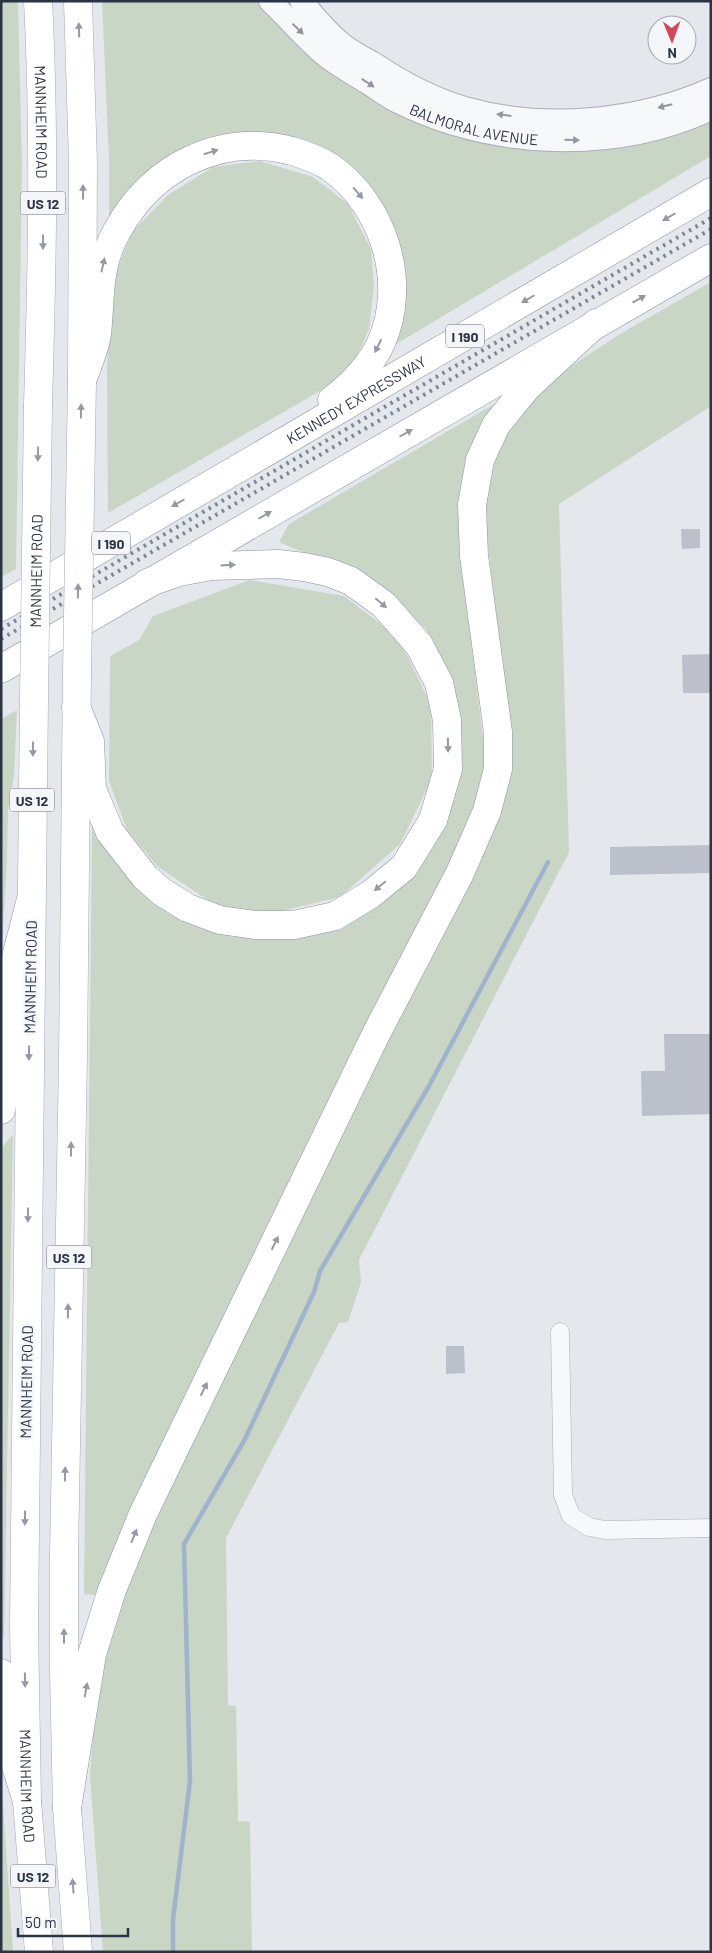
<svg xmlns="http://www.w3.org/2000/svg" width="712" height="1953" viewBox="0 0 712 1953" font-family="Barlow,sans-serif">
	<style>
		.green { fill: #c9d6c5 }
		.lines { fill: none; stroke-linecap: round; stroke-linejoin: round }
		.stream { stroke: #9fb4cc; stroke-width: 4.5 }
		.building { fill: #bbc0ca }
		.minor-casing { stroke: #a9aeb7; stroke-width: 19 }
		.tertiary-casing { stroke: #a9aeb7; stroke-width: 24 }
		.primary-casing { stroke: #a3abb8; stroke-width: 29 }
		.motorway-casing { stroke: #8b94a3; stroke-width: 29 }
		.minor { stroke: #f7f8fa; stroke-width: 18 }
		.tertiary { stroke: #f7f8fa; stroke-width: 22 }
		.primary { stroke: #fff; stroke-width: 28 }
		.motorway { stroke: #fff; stroke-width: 28 }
		.rail { stroke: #7d8696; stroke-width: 4; stroke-dasharray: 2.5 5; stroke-linecap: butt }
		.primary-bridge-casing { stroke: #a3abb8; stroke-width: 29; stroke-linecap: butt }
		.primary-bridge { stroke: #fff; stroke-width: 28 }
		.oneway { fill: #9196a0 }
		.oneway2 { fill: #959aa2 }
		.labels { text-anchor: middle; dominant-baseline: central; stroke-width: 5; stroke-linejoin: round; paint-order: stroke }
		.shield { fill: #f4f6f9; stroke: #676e7b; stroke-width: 1 }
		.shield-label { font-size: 14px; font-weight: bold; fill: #2b3445 }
		.street-label { font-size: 15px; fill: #2b3445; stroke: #f4f6f9 }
	</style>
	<rect width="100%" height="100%" fill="#e4e7ec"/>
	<g class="green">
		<polygon points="1,1 18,1 22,166 16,569 1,577"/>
		<polygon points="102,1 262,1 401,110 711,118 711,156 388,349 401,257 392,221 371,188 338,160 214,142 109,224 109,159"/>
		<polygon points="260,161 313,177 348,204 371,249 374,285 369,329 355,361 327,387 108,513 107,366 111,285 132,232 168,195 213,167"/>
		<polygon points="711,282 711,406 559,504 569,852 359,1260 361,1282 348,1322 339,1323 226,1538 228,1705 236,1706 238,1821 250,1822 252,1952 103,1952 90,1775 96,1697 116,1614 145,1540 357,1099 481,858 502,809 510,754 508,723 484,510 492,464 513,419 553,378 620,334"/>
		<polygon points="496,403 472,449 461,554 486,765 473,819 436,897 272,1216 156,1459 95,1595 84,1594 92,823 134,886 177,914 229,936 281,939 341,926 396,891 444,827 452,693 426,629 374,583 279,542 289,524"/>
		<polygon points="250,580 344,596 398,637 431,705 432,779 400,844 340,897 277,912 220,908 158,867 127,830 109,781 110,656 139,640 153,616"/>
		<polygon points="17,710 14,776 8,809 7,861 1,960 1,719"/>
		<polygon points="13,1135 4,1639 1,1632 1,1148"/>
		<polygon points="1,1775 13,1952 1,1952"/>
	</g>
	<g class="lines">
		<polyline class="stream" points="173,1952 173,1919 190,1781 184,1544 245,1439 314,1292 320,1271 429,1086 548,862"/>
	</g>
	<g class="building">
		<polygon points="681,529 700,529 700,548 682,549"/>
		<polygon points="711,654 711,693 683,693 682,655"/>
		<polygon points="711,845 711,873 610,875 610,847"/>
		<polygon points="664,1034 711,1034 711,1114 642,1116 641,1071 665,1071"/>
		<polygon points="446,1346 464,1346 465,1373 446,1374"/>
	</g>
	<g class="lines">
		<defs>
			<polyline id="minor" points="560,1332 563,1495 571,1516 589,1527 605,1530 711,1528"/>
			<g id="tertiary">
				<path id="s1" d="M270 1C289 19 307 41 327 57 339 66 353 74 366 82 376 88 387 97 398 102 493 149 615 154 711 109"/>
				<path d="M301 1C314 15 326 31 341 43 350 51 362 57 373 63 400 81 433 99 465 108 543 130 637 122 711 89"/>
			</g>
			<g id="primary">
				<path id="s2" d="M38 1C45 136 42 270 38 405"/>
				<polyline points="78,1 83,164 82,377"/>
				<polyline points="77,675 73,1058 64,1556 64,1672 67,1808 78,1952"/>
				<path id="s3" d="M34 700 24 1625 27 1801 39 1952"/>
			</g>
			<g id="motorway">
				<path d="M82 381C87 366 95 349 97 334 101 297 97 266 117 231 152 167 220 132 292 151 305 155 319 160 330 167 384 205 408 282 381 343 370 366 352 385 332 400"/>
				<path id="s4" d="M1 607 711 192"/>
				<polyline points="1,669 711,258"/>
				<polyline points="76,707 90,741 92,789 110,832 145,877 162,892 188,908 220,920 255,925 294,925 335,916 371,894 404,867 433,820 448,769 447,720 439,683 419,645 384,605 351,581 328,572 304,567 278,564 211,566 179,572 147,583"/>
				<polyline points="1,1110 8,1071 14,965 31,899"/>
				<polyline points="1,1673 4,1685 9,1744 27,1801"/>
				<polyline points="67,1808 92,1654 112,1590 143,1514 376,1034 460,873 487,811 498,769 498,732 474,556 472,505 480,460 496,425 527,387 596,323"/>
			</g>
		</defs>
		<use href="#minor" class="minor-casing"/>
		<use href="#tertiary" class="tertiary-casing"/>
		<use href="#primary" class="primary-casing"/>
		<use href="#motorway" class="motorway-casing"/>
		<use href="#minor" class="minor"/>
		<use href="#tertiary" class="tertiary"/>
		<use href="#primary" class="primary"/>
		<use href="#motorway" class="motorway"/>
		<g class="rail">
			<polyline points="1,629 711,218"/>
			<polyline points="1,639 711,229"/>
		</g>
		<defs>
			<g id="primary-bridge">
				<polyline points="77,675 82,381"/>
				<path id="s5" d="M34 700 38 405"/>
			</g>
		</defs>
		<use href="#primary-bridge" class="primary-bridge-casing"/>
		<use href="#primary-bridge" class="primary-bridge"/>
	</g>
	<defs><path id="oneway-solid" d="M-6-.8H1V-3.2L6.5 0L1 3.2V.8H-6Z" transform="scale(1.25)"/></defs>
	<g class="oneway">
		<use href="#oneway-solid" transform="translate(298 29) rotate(44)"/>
		<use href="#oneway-solid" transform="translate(368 83) rotate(33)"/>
		<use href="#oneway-solid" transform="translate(665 106) rotate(166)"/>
		<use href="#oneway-solid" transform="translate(504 115) rotate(-173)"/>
		<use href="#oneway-solid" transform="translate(572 140) rotate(1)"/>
	</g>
	<g class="oneway2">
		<use href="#oneway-solid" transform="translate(79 30) rotate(-92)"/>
		<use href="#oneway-solid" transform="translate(211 152) rotate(-17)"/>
		<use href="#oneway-solid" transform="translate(83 192) rotate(-90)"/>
		<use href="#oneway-solid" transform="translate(358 193) rotate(49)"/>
		<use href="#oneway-solid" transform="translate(669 217) rotate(150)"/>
		<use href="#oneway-solid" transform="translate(43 242) rotate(90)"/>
		<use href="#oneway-solid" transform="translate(103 265) rotate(-78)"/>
		<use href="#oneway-solid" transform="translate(528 299) rotate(150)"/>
		<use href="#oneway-solid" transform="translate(639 299) rotate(-29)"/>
		<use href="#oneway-solid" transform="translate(378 346) rotate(116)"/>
		<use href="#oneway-solid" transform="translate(81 411) rotate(-89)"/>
		<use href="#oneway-solid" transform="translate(406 433) rotate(-30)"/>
		<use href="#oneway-solid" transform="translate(38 454) rotate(91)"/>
		<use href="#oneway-solid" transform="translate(178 503) rotate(150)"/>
		<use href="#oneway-solid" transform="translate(265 515) rotate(-30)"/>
		<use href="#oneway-solid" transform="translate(228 565) rotate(-3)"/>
		<use href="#oneway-solid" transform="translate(78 591) rotate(-89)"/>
		<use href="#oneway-solid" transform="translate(381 603) rotate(40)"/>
		<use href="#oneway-solid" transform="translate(448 745) rotate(89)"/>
		<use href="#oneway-solid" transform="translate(33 749) rotate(91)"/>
		<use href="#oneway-solid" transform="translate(380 886) rotate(141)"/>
		<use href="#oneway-solid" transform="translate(29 1053) rotate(91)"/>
		<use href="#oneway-solid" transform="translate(71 1149) rotate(-89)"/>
		<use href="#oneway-solid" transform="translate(28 1215) rotate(91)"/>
		<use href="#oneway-solid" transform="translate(275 1243) rotate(-64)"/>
		<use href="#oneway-solid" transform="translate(68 1311) rotate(-89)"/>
		<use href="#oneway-solid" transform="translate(204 1389) rotate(-64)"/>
		<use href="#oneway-solid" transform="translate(65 1474) rotate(-89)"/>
		<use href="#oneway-solid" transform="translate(25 1518) rotate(91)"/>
		<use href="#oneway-solid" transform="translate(134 1536) rotate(-68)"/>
		<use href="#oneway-solid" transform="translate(64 1636) rotate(-90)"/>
		<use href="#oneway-solid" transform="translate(25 1680) rotate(89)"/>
		<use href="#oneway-solid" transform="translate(86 1690) rotate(-80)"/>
		<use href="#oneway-solid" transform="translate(73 1886) rotate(-94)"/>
	</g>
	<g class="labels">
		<g class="shield">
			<rect x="20.5" y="191.5" width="45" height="23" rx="4"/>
			<rect x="446" y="324.5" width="38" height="23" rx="4"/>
			<rect x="92" y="531.5" width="38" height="23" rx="4"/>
			<rect x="9.5" y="788.5" width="45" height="23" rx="4"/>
			<rect x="46.5" y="1245.5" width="45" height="23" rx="4"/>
			<rect x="10.5" y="1864.5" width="45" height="23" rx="4"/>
		</g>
		<g class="shield-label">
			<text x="43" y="203">US 12</text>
			<text x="465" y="336">I 190</text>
			<text x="111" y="543">I 190</text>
			<text x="32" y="800">US 12</text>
			<text x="69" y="1257">US 12</text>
			<text x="33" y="1876">US 12</text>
		</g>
		<g class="street-label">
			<text stroke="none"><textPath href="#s2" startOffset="121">MANNHEIM ROAD</textPath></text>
			<text stroke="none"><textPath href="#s1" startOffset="244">BALMORAL AVENUE</textPath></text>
			<text stroke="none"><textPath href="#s4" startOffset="411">KENNEDY EXPRESSWAY</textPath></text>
			<text stroke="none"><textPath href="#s5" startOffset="129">MANNHEIM ROAD</textPath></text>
			<text transform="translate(30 977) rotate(-89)">MANNHEIM ROAD</text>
			<text transform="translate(26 1382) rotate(-89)">MANNHEIM ROAD</text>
			<text stroke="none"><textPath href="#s3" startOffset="1086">MANNHEIM ROAD</textPath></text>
		</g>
	</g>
	<rect width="712" height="1953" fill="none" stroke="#2b3445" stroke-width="5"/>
	<g transform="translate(672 40) rotate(179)"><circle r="24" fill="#f4f6f9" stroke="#a4a8b1"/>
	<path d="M0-4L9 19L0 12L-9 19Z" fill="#d1495b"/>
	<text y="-8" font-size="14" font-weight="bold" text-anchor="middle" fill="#2b3445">N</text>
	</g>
	<path d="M18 1928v8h110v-8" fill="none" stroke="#2b3445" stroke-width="2.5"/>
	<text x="25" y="1928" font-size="15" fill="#2b3445" stroke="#f4f6f9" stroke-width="4" paint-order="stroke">50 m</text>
</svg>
